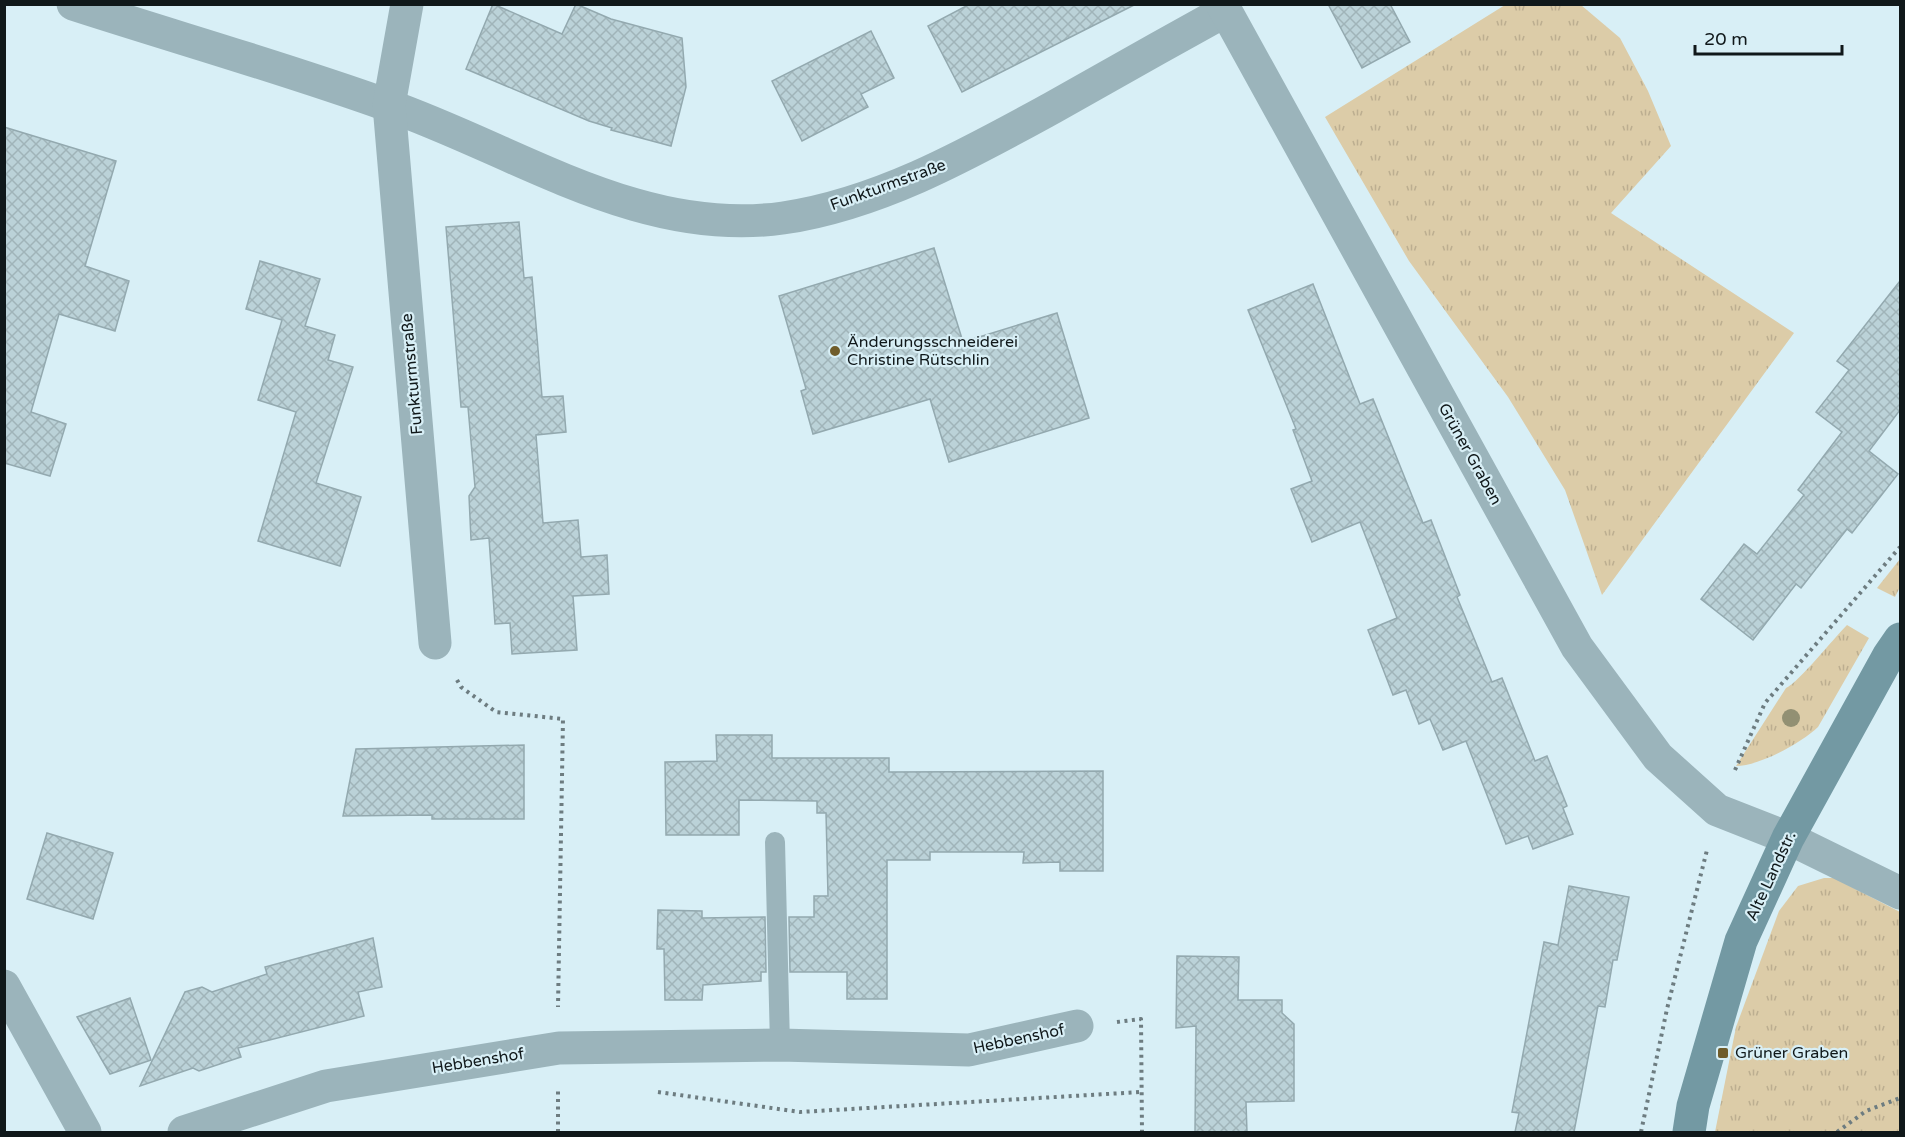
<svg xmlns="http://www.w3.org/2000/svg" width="1905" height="1137" viewBox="0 0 1905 1137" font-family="'Varela Round',sans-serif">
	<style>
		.grass { fill: url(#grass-tufts) }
		.building { fill: url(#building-cross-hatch); stroke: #93a9af; stroke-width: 1.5 }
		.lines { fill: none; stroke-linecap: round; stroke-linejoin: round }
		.path { stroke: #6d7c80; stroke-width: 4; stroke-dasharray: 3 4.5; stroke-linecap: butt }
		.lane { stroke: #9bb4bb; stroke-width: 20 }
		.street { stroke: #9bb4bb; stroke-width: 33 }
		.secondary { stroke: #7399a3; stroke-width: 33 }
		.tree { fill: #929073 }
		.poi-dot { fill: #6f5c2a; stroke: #d8eff6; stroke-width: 2 }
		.labels { text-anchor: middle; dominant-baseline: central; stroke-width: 4.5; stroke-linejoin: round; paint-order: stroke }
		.street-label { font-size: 16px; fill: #10181a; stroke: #d8eff6 }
		.poi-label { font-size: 16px; fill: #10181a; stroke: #d8eff6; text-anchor: start }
	</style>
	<defs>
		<pattern id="grass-tufts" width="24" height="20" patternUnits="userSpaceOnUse" patternTransform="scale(1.5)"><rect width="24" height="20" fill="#dccca8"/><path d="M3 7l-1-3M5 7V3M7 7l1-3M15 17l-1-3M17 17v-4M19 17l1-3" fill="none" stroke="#bcae90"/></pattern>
		<pattern id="building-cross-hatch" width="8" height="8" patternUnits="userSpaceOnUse" patternTransform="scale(1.5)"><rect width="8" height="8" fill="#bbd2d8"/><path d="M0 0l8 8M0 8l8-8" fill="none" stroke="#a0b4b9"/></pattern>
	</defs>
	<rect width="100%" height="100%" fill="#d8eff6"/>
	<g class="grass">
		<polygon points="1505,5 1581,5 1620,38 1648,91 1671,146 1611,213 1794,333 1602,595 1565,490 1508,397 1409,261 1325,117"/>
		<polygon points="1900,559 1900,587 1895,597 1877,588"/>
		<path d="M1847 625 1869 638 1818 727C1801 743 1760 766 1736 766L1786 688C1799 682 1833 639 1847 625Z"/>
		<polygon points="1824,878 1834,878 1900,912 1900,1132 1715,1132 1736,1027 1779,911 1798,886"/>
	</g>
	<g class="building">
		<polygon points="493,4 562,34 576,4 611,19 682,38 686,87 671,146 611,130 612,128 589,121 466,69"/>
		<polygon points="970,4 1136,4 962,92 928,26"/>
		<polygon points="1328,4 1390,4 1410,42 1362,68"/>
		<polygon points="871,31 894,78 861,94 868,107 802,141 772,81"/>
		<polygon points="4,127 116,161 85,266 129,281 115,331 59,314 31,412 66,424 50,476 4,463"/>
		<polygon points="519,222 524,278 532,277 542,397 563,396 566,432 536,435 543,523 578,520 581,557 607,555 609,594 573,596 577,650 512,654 510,623 495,624 489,538 471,540 469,496 475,487 468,407 461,407 446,227"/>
		<polygon points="934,248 963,342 1057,313 1089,418 949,462 930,399 813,434 801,391 806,389 779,296"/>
		<polygon points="260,261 320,279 305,326 335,335 328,360 353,367 316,483 361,497 340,566 258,541 296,412 258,400 282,320 246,309"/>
		<polygon points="1900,281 1900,410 1869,451 1898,474 1852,533 1847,529 1801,588 1796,584 1753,640 1701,599 1744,544 1757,554 1804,495 1798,490 1842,432 1816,412 1849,370 1837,361"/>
		<polygon points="1313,284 1360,404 1373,399 1423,523 1431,520 1460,595 1457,597 1492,682 1502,678 1535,761 1547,756 1567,806 1563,808 1573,834 1533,849 1528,836 1506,844 1466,741 1443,750 1430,719 1419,724 1406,690 1393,695 1368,630 1397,618 1360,522 1312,542 1291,489 1312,481 1293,430 1296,429 1248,310"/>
		<polygon points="716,735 772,735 772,758 889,758 889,772 1103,771 1103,871 1060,871 1060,862 1023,863 1024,852 930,852 930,860 887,860 887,999 847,999 847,972 790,972 789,917 814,917 814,896 828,896 826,813 817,813 817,801 739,800 739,835 666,835 665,762 717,761"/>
		<polygon points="524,745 524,819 432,819 432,815 343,816 356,749"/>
		<polygon points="47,833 113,853 93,919 27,899"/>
		<polygon points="1569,886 1629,897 1617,960 1613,960 1605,1007 1598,1006 1574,1132 1515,1132 1519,1113 1512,1112 1544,942 1558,945"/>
		<polygon points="658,910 702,911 702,918 765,917 766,972 761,972 761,981 703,985 702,1000 665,1000 664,949 657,949"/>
		<polygon points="373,938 382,987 358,992 364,1016 238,1048 241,1057 199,1071 193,1068 140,1086 185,992 202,987 212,992 267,974 265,967"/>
		<polygon points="1177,956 1239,957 1238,1000 1282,1000 1282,1013 1294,1024 1294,1101 1246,1102 1247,1132 1195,1132 1196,1026 1176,1028"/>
		<polygon points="130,998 151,1060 110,1074 77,1017"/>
	</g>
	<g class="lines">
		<g class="path">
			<polyline points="457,680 461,687 496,712 563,719 558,1007"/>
			<polyline points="1735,770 1765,703 1900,547"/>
			<polyline points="1117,1022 1141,1019 1142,1132"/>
			<polyline points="658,1092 800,1112 1141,1092"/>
			<polyline points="558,1132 558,1090"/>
			<polyline points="1641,1132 1667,1009 1707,850"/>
			<polyline points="1837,1132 1866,1111 1900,1098"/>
		</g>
		<polyline class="lane" points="775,842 780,1045"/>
		<g class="street">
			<path d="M73 4C178 38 284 68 387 105 516 150 640 238 783 218 879 204 968 154 1052 108 1110 75 1167 43 1225 11"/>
			<polyline points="407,4 389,105 435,643"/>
			<polyline points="1222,4 1577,647 1658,757 1717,810 1788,838 1900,893"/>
			<polyline points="4,986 85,1132"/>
			<polyline points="184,1132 326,1086 559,1048 780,1045 969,1050 1077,1026"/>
		</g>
		<polyline class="secondary" points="1689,1132 1693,1106 1741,941 1788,838 1889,655 1900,639"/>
	</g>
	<circle class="tree" cx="1791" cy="718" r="9"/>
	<g class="poi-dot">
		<circle cx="835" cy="351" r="6"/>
		<rect x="1717" y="1047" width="12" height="12" rx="3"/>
	</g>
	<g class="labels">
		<g class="street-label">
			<text transform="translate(888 185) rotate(-20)">Funkturmstraße</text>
			<text transform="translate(412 374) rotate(-95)">Funkturmstraße</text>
			<text transform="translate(1470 454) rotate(61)">Grüner Graben</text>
			<text transform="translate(1771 876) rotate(-65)">Alte Landstr.</text>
			<text transform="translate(1019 1039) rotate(-12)">Hebbenshof</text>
			<text transform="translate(478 1061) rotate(-9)">Hebbenshof</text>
		</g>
		<g class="poi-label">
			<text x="847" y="342">Änderungsschneiderei<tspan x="847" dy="18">Christine Rütschlin</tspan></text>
			<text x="1735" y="1053">Grüner Graben</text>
		</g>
	</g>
	<rect width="1905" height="1137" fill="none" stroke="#10181a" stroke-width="12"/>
	<path d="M1695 45v9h147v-9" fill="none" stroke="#10181a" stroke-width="3"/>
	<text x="1704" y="45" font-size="18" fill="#10181a" stroke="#d8eff6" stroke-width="4.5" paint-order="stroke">20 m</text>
</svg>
